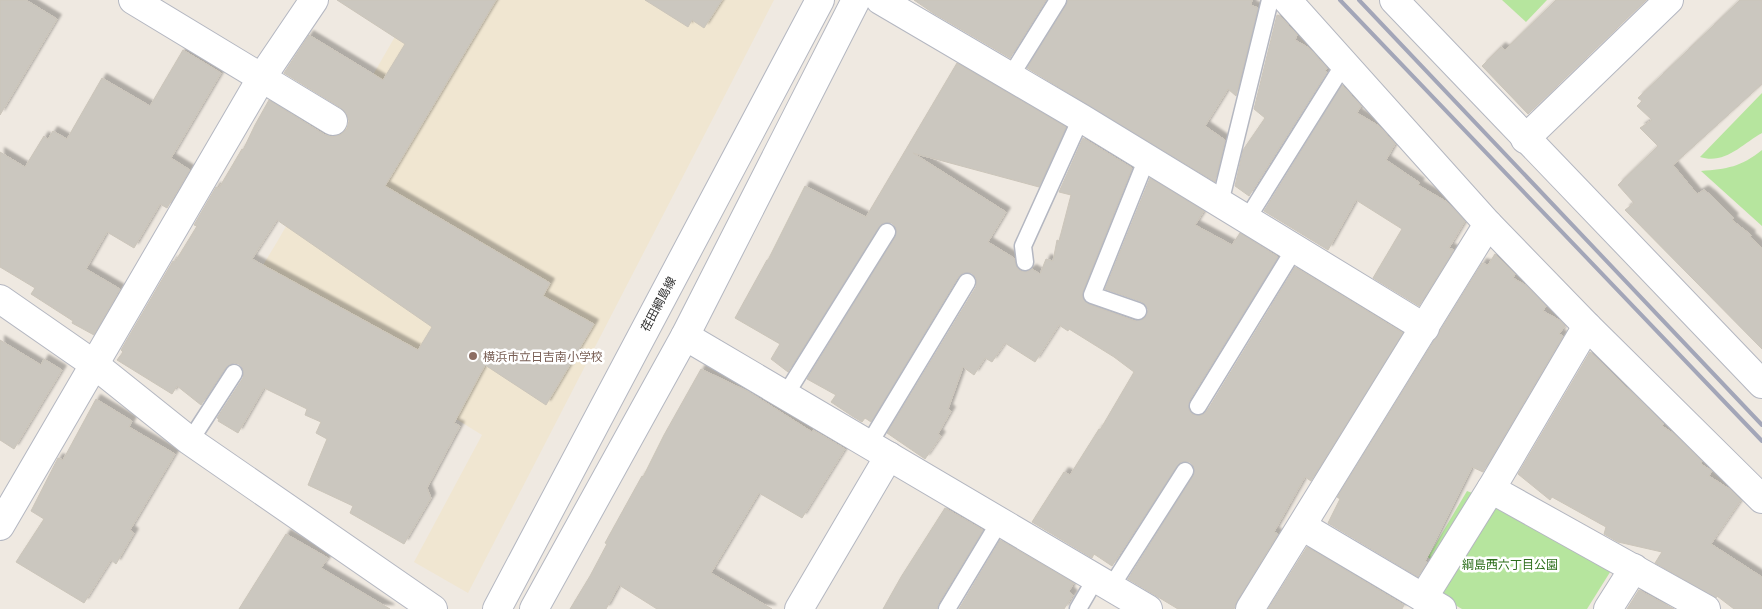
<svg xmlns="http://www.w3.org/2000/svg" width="1762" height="609" viewBox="0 0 1762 609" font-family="'Golos Text','Noto Sans JP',sans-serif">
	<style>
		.education { fill: #f0e6d1 }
		.green { fill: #b6e59e }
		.building { fill: #cbc7bf; stroke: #cbc5ba; fill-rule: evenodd; filter: url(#shadow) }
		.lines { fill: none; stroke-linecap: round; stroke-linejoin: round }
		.service-casing { stroke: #b4b7c1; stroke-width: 19 }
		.minor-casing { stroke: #b4b7c1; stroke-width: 30 }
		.tertiary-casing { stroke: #b4b7c1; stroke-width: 30 }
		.secondary-casing { stroke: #b4b7c1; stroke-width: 30 }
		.service { stroke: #fff; stroke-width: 16 }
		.minor { stroke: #fff; stroke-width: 28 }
		.tertiary { stroke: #fff; stroke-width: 28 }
		.secondary { stroke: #fff; stroke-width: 28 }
		.rail { stroke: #a3a6b8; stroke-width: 4 }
		.education-dot { fill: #8d6e63; stroke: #fff; stroke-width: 2 }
		.labels { text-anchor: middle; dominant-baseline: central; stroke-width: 5; stroke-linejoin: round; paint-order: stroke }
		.street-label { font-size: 12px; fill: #2e2e2e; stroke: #fff }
		.education-label { font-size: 12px; fill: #785e54; stroke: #fff; text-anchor: start }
		.park-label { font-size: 12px; fill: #2c6e1b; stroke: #fff }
	</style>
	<defs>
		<filter id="shadow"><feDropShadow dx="4.5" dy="-4.5" stdDeviation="1" flood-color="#0004"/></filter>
	</defs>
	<rect width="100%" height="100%" fill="#efe9e1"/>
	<polygon class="education" points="416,0 774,0 468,593 414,562 482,435 248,290 277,242"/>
	<g class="green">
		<polygon points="1502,0 1547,0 1526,22"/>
		<path d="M1762 93V133C1742 144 1725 165 1700 157Z"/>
		<path d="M1762 150V226L1701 171C1727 169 1741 167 1762 150Z"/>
		<polygon points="1467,491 1475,494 1431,560 1428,557"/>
		<polygon points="1495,504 1612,569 1587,609 1462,609 1436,594"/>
	</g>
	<g class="building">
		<polygon points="0,0 26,0 57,19 0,115"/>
		<path d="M337 0H496L385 186 550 283 543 296 594 324 546 405 485 365 454 423 460 426 427 488 431 498 404 544 350 513 353 506 308 485 327 439 316 433 321 422 305 415 307 409 264 388 238 433 218 421 219 419 217 418 243 378V369L239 364 234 363 226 367 201 405 177 386 172 394 117 360 123 352 121 350 173 261 175 262 197 226 194 225 216 187 219 188 242 149 243 150 255 125 269 100 325 135 332 137 340 135 347 129 349 121 346 113 341 108 284 73 309 35 383 80 405 44ZM277 220 432 327 418 350 252 259Z"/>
		<polygon points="645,0 722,0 704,28 692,20 688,27"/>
		<polygon points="914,0 1046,0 1010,58 933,13"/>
		<polygon points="1068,0 1252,0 1251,5 1258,8 1236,96 1228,89 1205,126 1225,140 1215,182 1027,68 1066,5"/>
		<polygon points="1556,0 1646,0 1528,114 1482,66 1501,47 1505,50"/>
		<polygon points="1740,0 1762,0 1762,84 1673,165 1697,194 1704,190 1712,196 1734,218 1732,220 1751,235 1750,237 1762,248 1762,349 1625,210 1634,203 1618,185 1658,146 1640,128 1652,120 1637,106 1642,101 1638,98"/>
		<polygon points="1277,15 1280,16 1297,35 1295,40 1309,48 1327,68 1325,71 1327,72 1249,196 1235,186 1243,150 1265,118 1254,109"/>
		<polygon points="183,50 221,73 171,158 190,170 167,208 160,204 134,248 107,232 86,269 120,289 94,335 72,323 73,321 31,294 35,288 0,267 0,152 25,167 44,136 48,139 53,131 67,139 102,78 150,106"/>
		<polygon points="957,63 1066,127 1039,187 913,153 1006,212 988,242 1014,258 1017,268 1021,271 1027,272 1032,269 1040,274 1046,259 1053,261 1057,240 1059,241 1071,195 1059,192 1083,138 1132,168 1083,291 1082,297 1088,304 1135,321 1144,319 1147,315 1148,309 1142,302 1105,289 1150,178 1204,211 1195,225 1232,245 1240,233 1278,257 1189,401 1189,410 1193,415 1202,415 1207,411 1295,267 1403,333 1311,481 1305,477 1274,532 1278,534 1237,601 1234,609 1178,609 1128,579 1193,476 1194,467 1190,462 1181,462 1177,466 1112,566 1094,554 1092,558 1032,522 1064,472 1070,475 1099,429 1100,430 1134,372 1114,357 1069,329 1068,331 1059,325 1035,362 1005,343 992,362 985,358 974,375 963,367 948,409 951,411 938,434 941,436 925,459 887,433 976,287 976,278 972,273 963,273 958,277 871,422 865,418 862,422 852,416 831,402 836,395 807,379 895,237 896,228 892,223 883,223 879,227 788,372 771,359 780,344 735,318 767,260 768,260 805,186 866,217"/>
		<polygon points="1342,85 1361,106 1357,113 1379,126 1395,144 1386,160 1420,183 1418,185 1447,202 1465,221 1449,248 1454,250 1419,306 1373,278 1402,229 1356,200 1328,250 1264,211"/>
		<polygon points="1495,254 1515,274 1513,278 1527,286 1546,306 1543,311 1561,321 1565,326 1559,334 1563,336 1483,472 1472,467 1425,561 1427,562 1418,577 1328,523 1340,499 1337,497 1482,263 1488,265"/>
		<polygon points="0,340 41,365 44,359 62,370 14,449 0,440"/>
		<polygon points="1590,352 1664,424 1662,426 1674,434 1702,461 1701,464 1712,471 1709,476 1731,490 1741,500 1711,544 1762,577 1762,609 1734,609 1717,596 1716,598 1655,563 1662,552 1618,542 1604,534 1606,527 1552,497 1550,500 1518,474"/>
		<polygon points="701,369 749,392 812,432 813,430 845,449 802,518 759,493 711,573 772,609 657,609 619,585 606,609 570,609 590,576 607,544 605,543 642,476 643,477 664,435"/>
		<polygon points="96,399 132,421 129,427 175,454 130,530 134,533 116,564 111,560 84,603 16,562 44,519 31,511 58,458 63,460"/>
		<polygon points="945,508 983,530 938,604 937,609 883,609 901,577"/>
		<polygon points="286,534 328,558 321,568 390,609 239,609"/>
		<polygon points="1000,540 1074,583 1069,591 1073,595 1064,609 959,609"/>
		<polygon points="1307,547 1404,605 1402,609 1268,609"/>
		<polygon points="1639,590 1674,609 1627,609"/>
	</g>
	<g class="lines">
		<defs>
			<g id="service">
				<polyline points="1010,77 1058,0"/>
				<polyline points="1220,203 1270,0"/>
				<polyline points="1247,219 1344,64"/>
				<polyline points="1025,262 1023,246 1081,118"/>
				<polyline points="1138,311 1092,295 1147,158"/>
				<polyline points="786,394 887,232"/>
				<polyline points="1198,406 1295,248"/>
				<polyline points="190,441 234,373"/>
				<polyline points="869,444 967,282"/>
				<polyline points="1111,587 1185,471"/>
				<polyline points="947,609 1000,521"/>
				<polyline points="1078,609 1096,578"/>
			</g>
			<g id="minor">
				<polyline points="133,0 333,121"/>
				<polyline points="880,0 1081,118 1425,328"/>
				<polyline points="1287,0 1488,224 1587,326 1762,499"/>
				<polyline points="1394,0 1762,384"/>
				<polyline points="1525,139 1669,0"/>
				<polyline points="1587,326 1491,489 1706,609"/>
				<polyline points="685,336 1148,609"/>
				<polyline points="0,526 262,77 314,0"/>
				<polyline points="1302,526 1442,609"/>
				<polyline points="1423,598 1491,489"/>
				<polyline points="799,609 889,456"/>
				<polyline points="1250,609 1488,224"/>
				<polyline points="1608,609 1634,568"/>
			</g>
			<polyline id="tertiary" points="0,299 95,365 190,441 433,609"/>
			<g id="secondary">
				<polyline points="497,609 820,0"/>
				<polyline points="534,609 685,336 856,0"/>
			</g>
		</defs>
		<use href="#service" class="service-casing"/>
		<use href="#minor" class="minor-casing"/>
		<use href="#tertiary" class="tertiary-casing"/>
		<use href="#secondary" class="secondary-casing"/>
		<use href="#service" class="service"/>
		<use href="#minor" class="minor"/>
		<use href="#tertiary" class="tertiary"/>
		<use href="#secondary" class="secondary"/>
		<g class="rail">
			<polyline points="1340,0 1762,441"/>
			<polyline points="1359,0 1762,425"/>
		</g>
	</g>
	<circle class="education-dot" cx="473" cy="356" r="5"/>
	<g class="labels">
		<g class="street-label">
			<text transform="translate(658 304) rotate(-62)">荏田綱島線</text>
		</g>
		<g class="education-label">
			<text x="483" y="356">横浜市立日吉南小学校</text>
		</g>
		<g class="park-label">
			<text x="1510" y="564">綱島西六丁目公園</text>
		</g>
	</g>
</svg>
